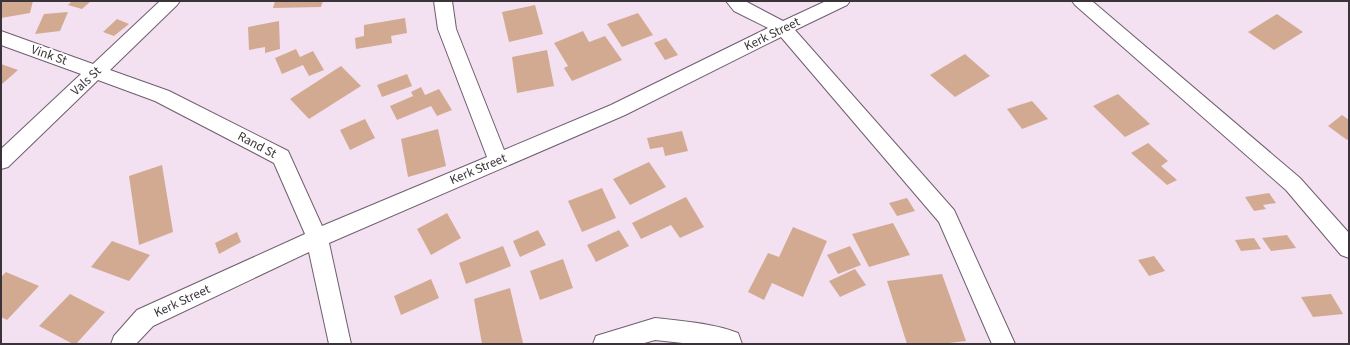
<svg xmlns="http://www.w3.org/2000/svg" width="1350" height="345" viewBox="0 0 1350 345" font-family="'Source Sans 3',sans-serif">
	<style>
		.building { fill: #d2aa92 }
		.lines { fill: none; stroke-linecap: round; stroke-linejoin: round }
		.street-casing { stroke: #6e5e6d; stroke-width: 2 }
		.street { fill: #fff; fill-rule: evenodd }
		.labels { text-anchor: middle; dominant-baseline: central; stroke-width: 4; stroke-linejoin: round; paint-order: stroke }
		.street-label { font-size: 13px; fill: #3a333a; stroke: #fff }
	</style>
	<rect width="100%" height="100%" fill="#f3e1f2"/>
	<g class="building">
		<polygon points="1,1 33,1 30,13 1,18"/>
		<polygon points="72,1 91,1 82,9 68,5"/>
		<polygon points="275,1 323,1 321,7 273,8"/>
		<polygon points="535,5 543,34 509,42 502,12"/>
		<polygon points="68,12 60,31 35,34 44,14"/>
		<polygon points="638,13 653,35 622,47 607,24"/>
		<polygon points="1277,14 1303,32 1274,50 1248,32"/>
		<polygon points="405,18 407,33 391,36 392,43 356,49 355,38 364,36 364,25"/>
		<polygon points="117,19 129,24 114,36 103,32"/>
		<polygon points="279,21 280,49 265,53 265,47 249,50 248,27"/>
		<polygon points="583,31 589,42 605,36 622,60 572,81 564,68 568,66 554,43"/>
		<polygon points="666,38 678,55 665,60 654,43"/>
		<polygon points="296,49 300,57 313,51 324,70 309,76 303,65 282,74 275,58"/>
		<polygon points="547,50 554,86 517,93 512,57"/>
		<polygon points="965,54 990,76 955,97 930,75"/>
		<polygon points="1,64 18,70 1,85"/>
		<polygon points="341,66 361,86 309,119 290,99"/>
		<polygon points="407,74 412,86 382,97 377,85"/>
		<polygon points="421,87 425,95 439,89 452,110 437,116 431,106 397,120 390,106 413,96 411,92"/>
		<polygon points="1118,94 1150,124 1125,137 1093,106"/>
		<polygon points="1032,101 1048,119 1022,129 1007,109"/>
		<polygon points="1342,115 1349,120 1349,138 1347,140 1328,126"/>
		<polygon points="365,119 375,138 350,150 340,130"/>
		<polygon points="438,129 446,166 408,177 401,139"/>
		<polygon points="682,131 688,151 665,156 663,147 650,149 647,138"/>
		<polygon points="1148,143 1168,161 1161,166 1177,180 1167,185 1131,153"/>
		<polygon points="649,162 666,187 630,205 613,179"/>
		<polygon points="162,165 173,232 139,245 129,176"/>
		<polygon points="602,188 616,218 582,232 568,201"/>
		<polygon points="1269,193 1276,203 1263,205 1266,209 1254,211 1245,197"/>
		<polygon points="686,197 704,227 680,238 671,225 641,239 632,223"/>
		<polygon points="907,198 915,211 897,216 889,203"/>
		<polygon points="447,213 461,238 431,255 417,229"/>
		<polygon points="893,223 910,255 869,267 852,234"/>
		<polygon points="793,227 827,241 803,297 772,283 764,300 748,292 768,253 779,257"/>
		<polygon points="538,230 546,245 520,257 513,241"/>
		<polygon points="619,230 629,246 596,262 587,245"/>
		<polygon points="237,232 241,242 219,254 215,243"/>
		<polygon points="1287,235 1296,248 1271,251 1262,238"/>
		<polygon points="1254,238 1261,249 1241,251 1235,240"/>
		<polygon points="112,241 150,255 129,281 91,267"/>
		<polygon points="503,246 511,266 466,284 459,263"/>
		<polygon points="850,246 861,265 838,274 827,255"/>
		<polygon points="1154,256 1165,271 1149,276 1138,260"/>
		<polygon points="563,259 573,288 540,300 530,271"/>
		<polygon points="855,269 866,285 840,297 829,281"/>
		<polygon points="6,272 39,286 7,320 1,317 1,277"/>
		<polygon points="942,274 966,341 940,344 907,344 887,281"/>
		<polygon points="431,279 439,298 401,315 394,296"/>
		<polygon points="510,288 523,343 482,344 474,299"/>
		<polygon points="70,294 105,312 76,344 73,344 39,326"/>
		<polygon points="1331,294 1343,314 1313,317 1301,297"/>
	</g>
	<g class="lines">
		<defs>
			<g id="street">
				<polygon points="160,1 180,1 177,5 110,70 169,91 288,151 322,226 487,157 438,29 434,1 452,1 456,29 504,150 611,105 768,28 734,11 726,1 745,1 783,21 826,1 850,1 847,5 795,30 954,210 1015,344 992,344 939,222 781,37 625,115 329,243 351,344 329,344 309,252 153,326 136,344 111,344 114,336 137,310 305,234 274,163 155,101 98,80 8,167 1,169 1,149 81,74 1,45 1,31 93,64"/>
				<polygon points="1072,1 1092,1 1300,178 1349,233 1349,258 1341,255 1286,190 1075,5"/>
				<path d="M655 318C682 321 712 323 738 333L742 344H692L655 340 641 344H593L596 336Z"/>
			</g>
		</defs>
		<use href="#street" class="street-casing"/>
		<use href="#street" class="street"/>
	</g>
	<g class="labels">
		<g class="street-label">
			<text transform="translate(772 34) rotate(-26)">Kerk Street</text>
			<text transform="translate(49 55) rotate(19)">Vink St</text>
			<text transform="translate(86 81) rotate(-43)">Vals St</text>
			<text transform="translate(257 145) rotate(28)">Rand St</text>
			<text transform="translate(478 169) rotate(-23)">Kerk Street</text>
			<text transform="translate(182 301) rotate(-25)">Kerk Street</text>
		</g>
	</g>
	<rect width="1350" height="345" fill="none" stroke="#3a333a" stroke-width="4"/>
</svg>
